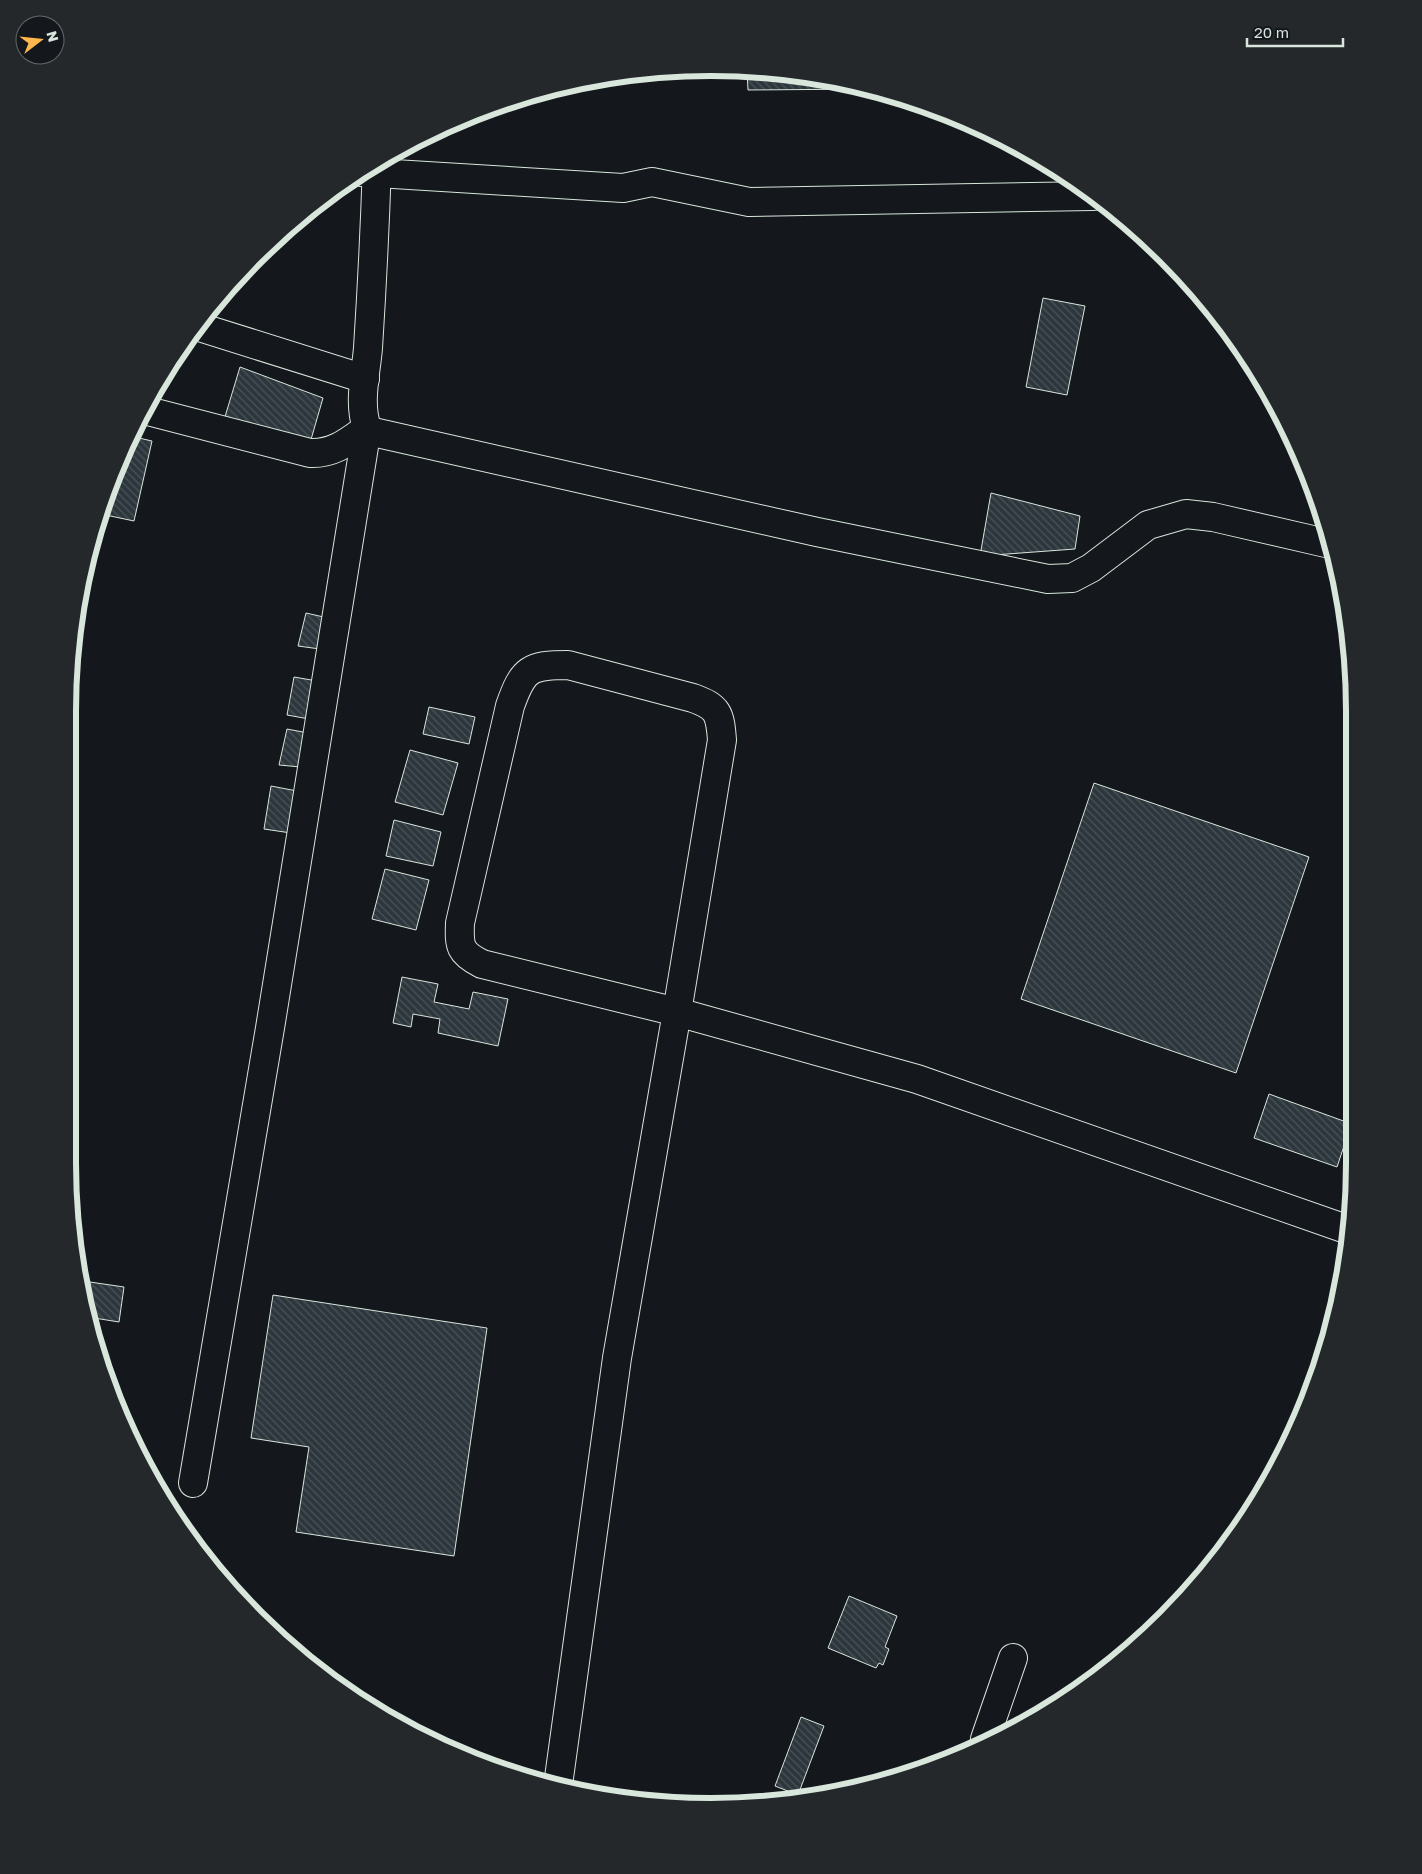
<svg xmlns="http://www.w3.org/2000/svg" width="1422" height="1874" viewBox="0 0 1422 1874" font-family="'Golos Text',sans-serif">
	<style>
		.building { fill: url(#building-back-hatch); stroke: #d8e6dc }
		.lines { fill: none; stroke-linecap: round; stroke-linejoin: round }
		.minor-casing { stroke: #d8e6dc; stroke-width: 30 }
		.minor { stroke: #14181c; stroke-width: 28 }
		.rim { fill: none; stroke: #d8e6dc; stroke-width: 6 }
	</style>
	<defs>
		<pattern id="building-back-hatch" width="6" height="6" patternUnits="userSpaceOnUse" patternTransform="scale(1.25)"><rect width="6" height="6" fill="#2c363c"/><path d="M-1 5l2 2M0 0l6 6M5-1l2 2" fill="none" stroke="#4a5358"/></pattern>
	</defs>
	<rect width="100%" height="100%" fill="#14181c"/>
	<g class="building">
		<polygon points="747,71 836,80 868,89 748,90"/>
		<polygon points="1043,298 1085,306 1067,395 1026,387"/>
		<polygon points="240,367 323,398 310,443 224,420"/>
		<polygon points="130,436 152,441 134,521 101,514"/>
		<polygon points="991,493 1080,516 1075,549 980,556"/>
		<polygon points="306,613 328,618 320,649 298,646"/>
		<polygon points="294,677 317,681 309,719 287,715"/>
		<polygon points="429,707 475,717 469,744 423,734"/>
		<polygon points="287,729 308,733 301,767 279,765"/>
		<polygon points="410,750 458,763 443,815 395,802"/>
		<polygon points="1094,783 1309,857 1236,1073 1021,999"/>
		<polygon points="271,786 297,791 291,833 264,829"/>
		<polygon points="394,820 441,832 433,866 386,856"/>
		<polygon points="385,869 429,880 416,930 372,919"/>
		<polygon points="402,977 438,984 434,1002 469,1009 473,992 508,999 498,1046 438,1033 440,1019 413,1014 411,1027 393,1023"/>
		<polygon points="1269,1094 1349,1123 1349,1131 1337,1167 1254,1138"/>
		<polygon points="83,1281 124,1287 119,1322 88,1317"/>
		<polygon points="273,1295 487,1328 454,1556 296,1532 309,1447 251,1438"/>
		<polygon points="849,1596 897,1616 885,1647 889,1649 883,1665 879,1663 876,1668 828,1648"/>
		<polygon points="801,1717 824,1726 798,1795 775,1786"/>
	</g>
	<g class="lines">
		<defs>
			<g id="minor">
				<path d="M377 163C375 225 372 286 368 348 366 373 358 403 367 428L373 432 817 532 1048 579 1072 578 1091 568 1148 525 1186 514 1213 517 1330 544"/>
				<polyline points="361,172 623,188 652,182 749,202 1093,196"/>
				<polyline points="196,326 365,379"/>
				<path d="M144 410 310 453C334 454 349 441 367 428"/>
				<polyline points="193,1483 270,1028 367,428"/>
				<polyline points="985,1739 1013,1658"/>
				<path d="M558 1785 617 1358 677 1012 722 740C720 713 718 707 693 698L568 665C529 665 523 669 510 706L460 923C459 947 460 953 482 964L677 1012 917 1079 1349 1230"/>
			</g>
		</defs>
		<use href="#minor" class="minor-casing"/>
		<use href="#minor" class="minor"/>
	</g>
	<path d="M0 0H1422V1874H0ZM711 76H711A635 635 0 0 1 1346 711V1163A635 635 0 0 1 711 1798H711A635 635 0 0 1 76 1163V711A635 635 0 0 1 711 76Z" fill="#24282b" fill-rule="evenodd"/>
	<path class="rim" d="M711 76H711A635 635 0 0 1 1346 711V1163A635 635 0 0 1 711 1798H711A635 635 0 0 1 76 1163V711A635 635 0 0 1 711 76Z"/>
	<g transform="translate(40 40) rotate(74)"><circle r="24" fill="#14181c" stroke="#626a69"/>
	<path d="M0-4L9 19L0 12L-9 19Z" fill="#ffb74d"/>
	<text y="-8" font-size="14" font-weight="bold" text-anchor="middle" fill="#d8e6dc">N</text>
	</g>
	<path d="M1247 38v8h96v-8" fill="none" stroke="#d8e6dc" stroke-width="2.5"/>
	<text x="1254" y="38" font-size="15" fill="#d8e6dc" stroke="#14181c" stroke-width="4" paint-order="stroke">20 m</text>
</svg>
